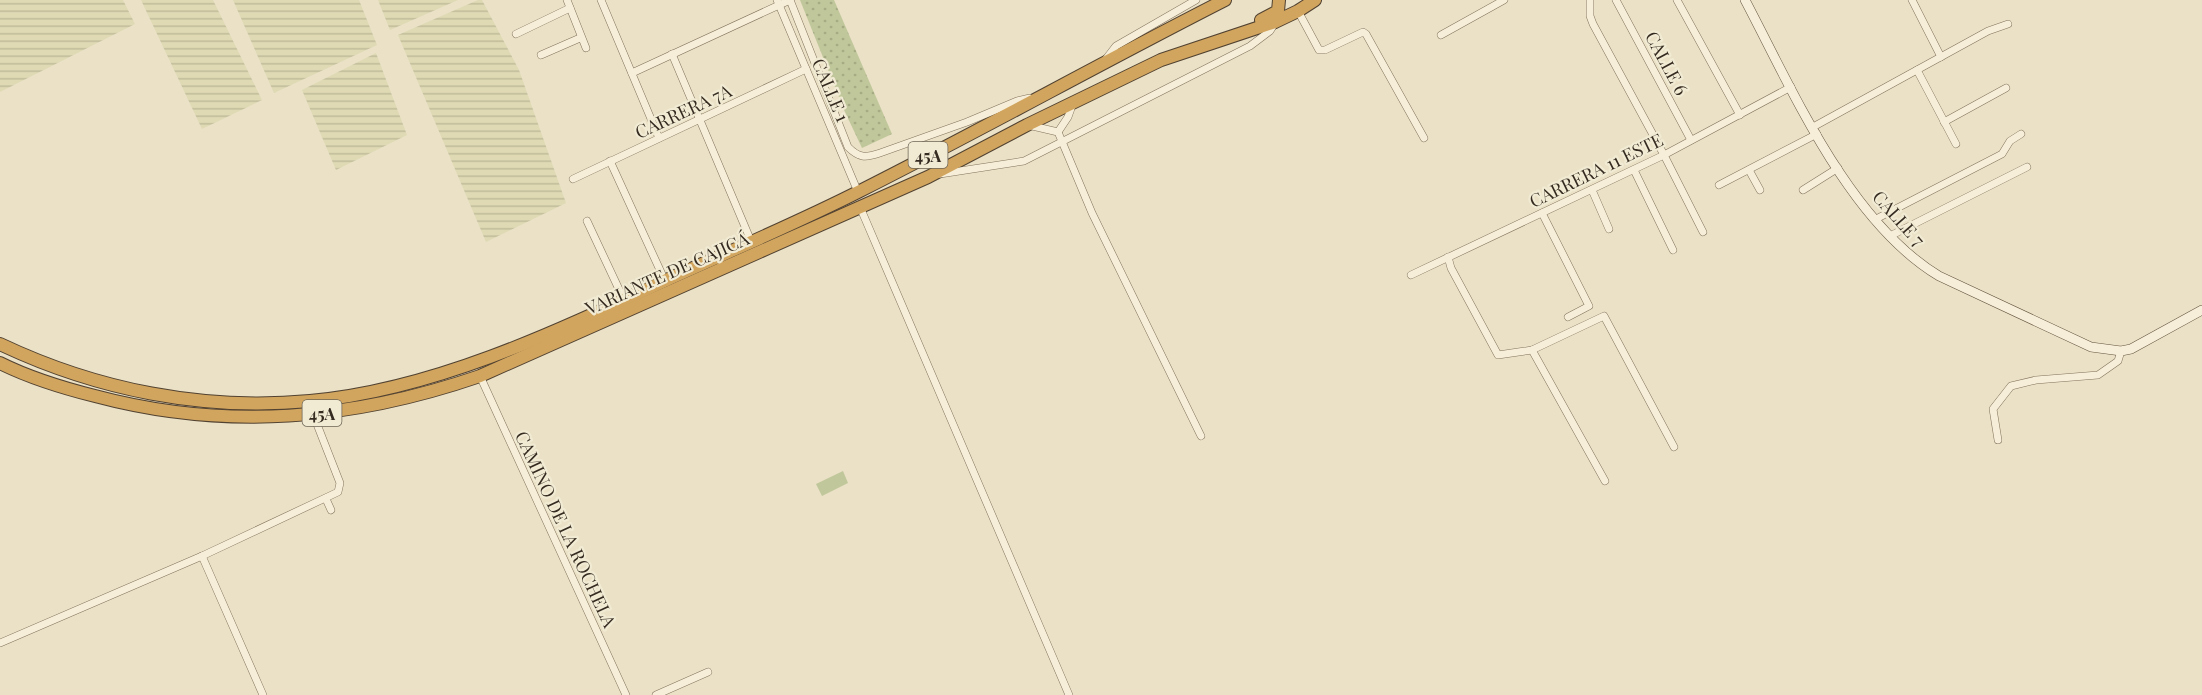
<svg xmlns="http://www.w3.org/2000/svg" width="2202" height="695" viewBox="0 0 2202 695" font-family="'Playfair Display',serif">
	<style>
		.farmland { fill: url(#farmland-rules) }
		.grass { fill: url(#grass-dots) }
		.park { fill: #c0c79a }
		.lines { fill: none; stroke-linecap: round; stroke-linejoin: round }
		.street-casing { stroke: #83735d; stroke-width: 8 }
		.secondary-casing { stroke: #655540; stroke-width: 10 }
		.highway-casing { stroke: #524231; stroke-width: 14 }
		.street { stroke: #f6eed8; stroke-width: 7 }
		.secondary { stroke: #f6eed8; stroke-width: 9 }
		.highway { stroke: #d1a55e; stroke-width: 12 }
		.labels { text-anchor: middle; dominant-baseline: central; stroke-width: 4.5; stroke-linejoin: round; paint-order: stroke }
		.shield { fill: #f2ebd4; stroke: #6e6556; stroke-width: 1.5 }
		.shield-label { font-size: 16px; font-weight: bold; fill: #352b20 }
		.street-label { font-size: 18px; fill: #352b20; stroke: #f2ebd4 }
	</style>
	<defs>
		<pattern id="farmland-rules" width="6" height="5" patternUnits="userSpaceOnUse" patternTransform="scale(1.5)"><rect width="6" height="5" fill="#dfdab4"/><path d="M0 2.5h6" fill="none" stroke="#c0bb9a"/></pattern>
		<pattern id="grass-dots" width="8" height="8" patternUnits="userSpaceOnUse" patternTransform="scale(1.5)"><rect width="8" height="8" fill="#c0c79a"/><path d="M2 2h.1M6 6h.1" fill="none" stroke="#a6ab84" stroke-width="1.8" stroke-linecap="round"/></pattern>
	</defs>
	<rect width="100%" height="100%" fill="#eae1c6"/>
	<g class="farmland">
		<polygon points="0,0 123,0 135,24 0,92"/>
		<polygon points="141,0 213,0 262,100 202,129"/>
		<polygon points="233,0 359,0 377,45 274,93"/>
		<polygon points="378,0 458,0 390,30"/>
		<polygon points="478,0 482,0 519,70 566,203 486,242 398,35"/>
		<polygon points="376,53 407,135 336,170 302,90"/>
	</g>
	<polygon class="grass" points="800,0 834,0 892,134 862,148 845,112"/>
	<polygon class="park" points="843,471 848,483 822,496 816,484"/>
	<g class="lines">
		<defs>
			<g id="street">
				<polyline points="567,0 586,48"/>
				<polyline points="601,0 659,138"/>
				<polyline points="777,0 858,192"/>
				<path d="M790 0 848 147C859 158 865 158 880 153L967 122 1017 101 1030 98"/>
				<polyline points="1590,0 1590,16 1593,24 1664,155 1703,232"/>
				<polyline points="1616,0 1691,140"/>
				<polyline points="1677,0 1740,115"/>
				<polyline points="1912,0 1941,57"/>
				<polyline points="1298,11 1319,50 1325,50 1363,32 1366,34 1424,138"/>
				<polyline points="516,34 570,8"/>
				<polyline points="1441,35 1504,0"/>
				<polyline points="672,54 751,241"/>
				<polyline points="541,55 580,38"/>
				<polyline points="1106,59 1116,46 1196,0"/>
				<polyline points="1917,70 1956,144"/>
				<polyline points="632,73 790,0"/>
				<polyline points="1944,122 2006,88"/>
				<polyline points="1028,125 1058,132"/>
				<polyline points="1813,127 1988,31 2008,24"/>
				<polyline points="1058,132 1092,213 1201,436"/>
				<polyline points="1058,132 1068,117 1073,103"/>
				<polyline points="610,161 665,281"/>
				<polyline points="1634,170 1673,250"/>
				<polyline points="1749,170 1760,190"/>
				<polyline points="940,174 1024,161 1250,46 1270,31 1275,23"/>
				<polyline points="573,179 806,69"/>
				<polyline points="1719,185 1817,134"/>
				<polyline points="1592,190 1609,229"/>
				<polyline points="1803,190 1838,168"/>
				<polyline points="860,207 1069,695"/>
				<polyline points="1542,213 1589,306 1568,317"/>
				<polyline points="1876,219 2002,154 2010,141 2021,134"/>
				<polyline points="587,221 624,300"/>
				<polyline points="1890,236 2027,167"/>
				<polyline points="1448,257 1451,268 1498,355 1532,350 1604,316 1674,447"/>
				<polyline points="1411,275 1664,155 1791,87"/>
				<polyline points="1532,350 1605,481"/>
				<polyline points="480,376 626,695"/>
				<polyline points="1998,440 1993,409 2011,386 2036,380 2098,375 2118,361 2121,351"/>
				<polyline points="326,499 331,510"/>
				<polyline points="202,556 263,695"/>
				<polyline points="0,643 202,556 338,492 340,483 313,414"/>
				<polyline points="656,695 708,672"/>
			</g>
			<path id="secondary" d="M1745 0C1793 91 1849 222 1939 276L2091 347 2121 351 2131 349 2202 310"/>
			<g id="highway">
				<polyline points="1261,20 1278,11 1279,0"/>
				<path d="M0 344C97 390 203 411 310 401 435 390 560 330 673 277 735 249 799 222 860 191 983 129 1103 62 1225 0"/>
				<path d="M0 363C30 378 63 388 95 396 226 431 352 420 480 376L928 177 1027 125 1161 60 1275 22 1298 11 1315 0"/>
			</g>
		</defs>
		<use href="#street" class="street-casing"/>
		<use href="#secondary" class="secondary-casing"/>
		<use href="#highway" class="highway-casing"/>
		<use href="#street" class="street"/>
		<use href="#secondary" class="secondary"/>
		<use href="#highway" class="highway"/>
	</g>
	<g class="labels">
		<g class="shield">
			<rect x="908.5" y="142" width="39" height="26" rx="4.5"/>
			<rect x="302.5" y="400" width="39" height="26" rx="4.5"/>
		</g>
		<g class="shield-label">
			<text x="928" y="155">45A</text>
			<text x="322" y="413">45A</text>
		</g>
		<g class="street-label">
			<text transform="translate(1667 63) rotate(62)">CALLE 6</text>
			<text transform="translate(831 90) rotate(67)">CALLE 1</text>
			<text transform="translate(683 111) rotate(-25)">CARRERA 7A</text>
			<text transform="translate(1596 170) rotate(-26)">CARRERA 11 ESTE</text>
			<text transform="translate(1899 218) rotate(48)">CALLE 7</text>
			<text transform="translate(667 273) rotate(-24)">VARIANTE DE CAJICÁ</text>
			<text transform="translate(566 529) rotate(65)">CAMINO DE LA ROCHELA</text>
		</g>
	</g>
</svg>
